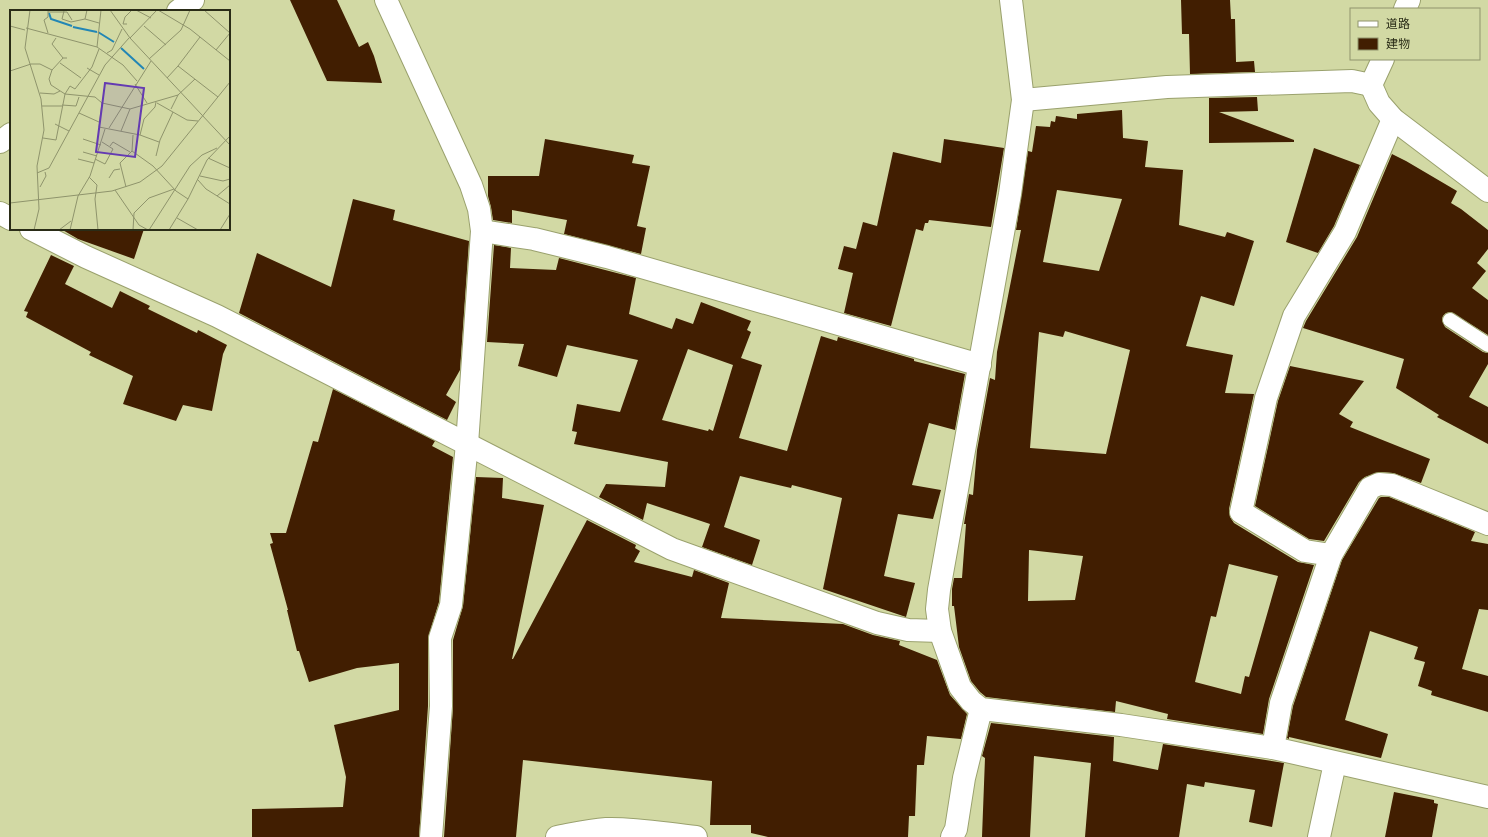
<svg xmlns="http://www.w3.org/2000/svg" width="1488" height="837" viewBox="0 0 1488 837" font-family="Signika,'Noto Sans JP',sans-serif">
	<style>
		.building { fill: #411e01; fill-rule: evenodd }
		.lines { fill: none; stroke-linecap: round; stroke-linejoin: round }
		.service-casing { stroke: #9aa16d; stroke-width: 16 }
		.minor-casing { stroke: #9aa16d; stroke-width: 24 }
		.service { stroke: #fff; stroke-width: 14 }
		.minor { stroke: #fff; stroke-width: 22 }
		.inset-river { fill: none; stroke: #2286b5; stroke-width: 2 }
		.inset-road { fill: none; stroke: #8f946c; stroke-width: 1 }
		.view { fill: #643ab2; fill-opacity: 0.15; stroke: #643ab2; stroke-width: 2 }
		.inset-edge { fill: none; stroke: #2a2c17; stroke-width: 2 }
	</style>
	<rect width="100%" height="100%" fill="#d2d9a4"/>
	<g class="building">
		<polygon points="290,0 337,0 359,47 368,42 374,56 382,83 327,81"/>
		<polygon points="1181,0 1230,0 1231,19 1235,19 1236,62 1254,61 1255,72 1190,74 1189,34 1182,34"/>
		<polygon points="1257,97 1258,111 1219,112 1294,140 1294,142 1209,143 1209,98"/>
		<path d="M1122 110 1123 138 1148 141 1145 167 1183 170 1179 225 1225 237 1227 232 1254 241 1234 306 1201 296 1186 346 1233 355 1225 393 1254 394 1229 509 1230 517 1234 523 1298 562 1314 565 1269 699 1263 734 1167 719 1168 714 1116 701 1115 712 986 697 980 692 971 681 959 647 954 606H952V589L954 578H962L966 524H964L969 494 973 495 977 450 990 378 995 380 997 352 1021 230H1016L1028 151 1032 152 1036 126 1050 127 1051 121 1055 122 1056 116 1077 119V114ZM1057 190 1122 199 1099 271 1043 262ZM1065 331 1130 350 1106 454 1030 448 1039 332 1063 337ZM1029 550 1083 556 1075 600 1028 601ZM1229 564 1278 576 1249 677 1245 676 1241 694 1195 682 1211 616 1216 617Z"/>
		<polygon points="545,139 634,155 632,163 650,166 637,226 646,228 641,254 564,234 567,220 512,210 512,223 493,220 491,207 488,196 488,176 539,176"/>
		<polygon points="944,139 1004,148 991,227 929,220 928,223 925,223 923,231 916,229 891,326 844,313 853,273 838,269 844,246 856,249 863,222 877,226 893,152 941,163"/>
		<polygon points="1314,148 1360,165 1334,226 1318,253 1286,242"/>
		<polygon points="1392,154 1406,161 1457,191 1451,203 1461,209 1488,230 1488,249 1477,263 1486,271 1472,288 1488,300 1488,335 1451,312 1446,313 1443,316 1442,320 1445,327 1483,352 1488,353 1488,364 1469,397 1488,407 1488,444 1437,417 1439,415 1396,388 1404,359 1303,328 1306,321 1357,237"/>
		<polygon points="353,199 395,210 393,220 469,241 460,370 446,395 456,402 447,420 239,313 257,253 331,287"/>
		<polygon points="61,229 144,229 134,259 78,239"/>
		<path d="M494 245 511 248 510 268 556 270 559 258 636 278 629 314 672 329 676 318 693 324 701 302 751 321 747 330 751 332 741 358 762 365 739 438 787 451 821 336 837 341 838 337 914 359V361L965 374 955 430 929 423 912 485 941 490 933 519 898 514 884 576 915 583 906 617 823 589 842 498 792 485 791 488 740 476 724 527 760 540 752 565 702 547 710 524 647 503 643 520 599 497 606 484 665 487 668 462 574 444 577 432 572 431 577 404 620 412 638 360 567 345 557 377 518 366 524 344 487 342ZM688 349 733 365 713 431 709 429 708 431 662 420Z"/>
		<polygon points="51,255 74,266 65,284 112,308 120,291 150,306 148,309 197,333 198,330 227,345 223,354 212,411 183,405 176,421 123,404 133,376 89,355 91,352 26,317 28,312 24,311"/>
		<polygon points="1290,366 1364,381 1339,414 1353,422 1350,427 1430,459 1421,483 1393,473 1380,472 1365,477 1359,482 1324,541 1309,539 1255,506 1278,401"/>
		<polygon points="333,389 435,441 432,446 453,457 439,602 428,638 428,706 419,837 252,837 252,809 343,807 346,777 334,725 399,710 399,663 357,668 309,682 299,651 297,651 287,610 288,610 270,544 273,543 270,533 286,533 313,441 318,442"/>
		<polygon points="476,477 503,478 502,498 544,505 512,659 513,659 587,520 636,545 635,548 640,551 634,562 692,577 694,570 729,583 721,618 843,624 873,635 900,641 899,645 937,660 950,695 967,714 961,739 927,736 924,765 917,765 915,816 909,816 908,837 768,837 751,833 751,825 710,825 712,781 523,760 516,837 444,837 453,707 453,640 463,606"/>
		<polygon points="1381,497 1389,497 1475,532 1471,541 1488,544 1488,610 1479,609 1462,669 1488,676 1488,712 1431,695 1432,691 1418,686 1425,662 1414,659 1418,647 1370,631 1345,720 1388,734 1381,758 1289,737 1289,739 1287,738 1293,706 1342,560 1379,498"/>
		<polygon points="991,723 1114,737 1113,761 1158,770 1163,744 1284,763 1272,827 1249,822 1255,790 1205,782 1204,787 1187,784 1179,837 1085,837 1091,763 1034,756 1030,837 982,837 985,758 982,756"/>
		<polygon points="1394,792 1434,800 1434,803 1438,804 1432,837 1385,837"/>
	</g>
	<g class="lines">
		<defs>
			<polyline id="service" points="1450,320 1488,345"/>
			<g id="minor">
				<polyline points="386,0 471,185 479,209 482,231 467,444 451,605 440,638 441,706 431,837"/>
				<polyline points="1011,0 1023,100 1010,194 939,590 937,609 940,631 960,687 971,701 981,709 1121,725 1273,748 1488,797"/>
				<polyline points="1405,9 1409,0"/>
				<polyline points="178,11 193,0"/>
				<polyline points="1383,59 1371,85 1379,103 1393,119 1488,191"/>
				<polyline points="1023,100 1167,87 1352,81 1371,85"/>
				<polyline points="0,142 11,134"/>
				<polyline points="0,213 11,219"/>
				<polyline points="31,229 86,257 217,316 672,549 877,623 908,630 940,631"/>
				<polyline points="482,231 534,239 607,257 980,365"/>
				<polyline points="1331,555 1305,551 1241,512 1266,398 1294,316 1345,232 1393,119"/>
				<polyline points="1273,748 1281,703 1331,555 1370,488 1379,484 1392,485 1488,524"/>
				<path d="M557 837C573 834 590 830 606 829 636 828 666 834 696 837"/>
				<polyline points="952,837 956,829 964,778 981,709"/>
				<polyline points="1319,837 1335,763"/>
			</g>
		</defs>
		<use href="#service" class="service-casing"/>
		<use href="#minor" class="minor-casing"/>
		<use href="#service" class="service"/>
		<use href="#minor" class="minor"/>
	</g>
	<g transform="translate(10 10)">
		<rect width="220" height="220" fill="#d2d9a4"/>
		<path class="inset-river" d="M39 3 41 9 62 16M63 17 87 22M88 22 104 32M111 38 134 59"/>
		<path class="inset-road" d="M20 0 15 38 31 89 34 120 27 156 29 199 24 220M38 0V7L34 10 38 23M100 0 120 28 220 135M126 0 141 8M148 0 180 19 220 51M194 0 220 23M54 1 52 9 61 12 75 9 77 0M38 2H57L62 10M75 9 89 13M117 14H113L115 7 122 0M0 16 15 20M134 16 156 35M16 18 87 37 113 55 127 71M190 27 168 56 208 87M46 28 42 34 53 48M120 28 147 0M87 37 91 0M206 40 220 23M97 43 102 40 112 19M57 48H53L42 60 39 69 41 75 55 84 85 87 92 93 120 99 168 85 185 69M139 49 171 20 180 0M50 53 71 68M77 58 89 65M0 61 21 54H30L42 60M157 68 168 56M125 74 137 93M30 83 44 84 50 81M92 93 89 117 130 125 149 132M147 93 177 110 188 111M52 95 66 96 69 87M32 96H52M161 99 168 85M69 103 89 112M45 114 59 121M99 118 141 51M111 121 120 99M130 125 134 109 145 97 146 92M33 128 46 130 55 84 60 76 65 79 82 57 89 39M73 129 91 135M100 136 103 132 120 142M122 141 143 156 166 181 178 189M73 142 87 146M146 146 150 130 163 102M198 148 220 158M68 149 84 153M85 149 95 154 103 139 92 132M27 163 39 158 95 55 119 28M190 166 213 171 220 169M79 167 87 175 85 189 88 220M99 168 104 160 110 159M188 170 196 179 220 194M30 177 36 166 35 162M116 177 110 153 122 141 123 125M105 180 129 215 138 220M207 186 220 175M0 193 102 181 130 172 152 156 220 72M167 208 188 220M49 220 61 211M60 220 68 186 80 166 95 119M123 220 124 203 139 188 164 179M139 220 180 156 192 145 207 138M159 220 178 189 197 150 220 126M210 220 220 204"/>
		<path class="view" d="M95 73 134 78 125 147 86 142Z"/>
		<rect width="220" height="220" class="inset-edge"/>
	</g>
	<rect x="1350" y="8" width="130" height="52" fill="#d2d9a4" stroke="#8f946c"/>
	<rect x="1358" y="21" width="20" height="6" fill="#ffffff" stroke="#8f946c"/>
	<text x="1386" y="28" font-size="12" fill="#2a2c17">道路</text>
	<rect x="1358" y="38" width="20" height="12" fill="#411e01" stroke="#8f946c"/>
	<text x="1386" y="48" font-size="12" fill="#2a2c17">建物</text>
</svg>
